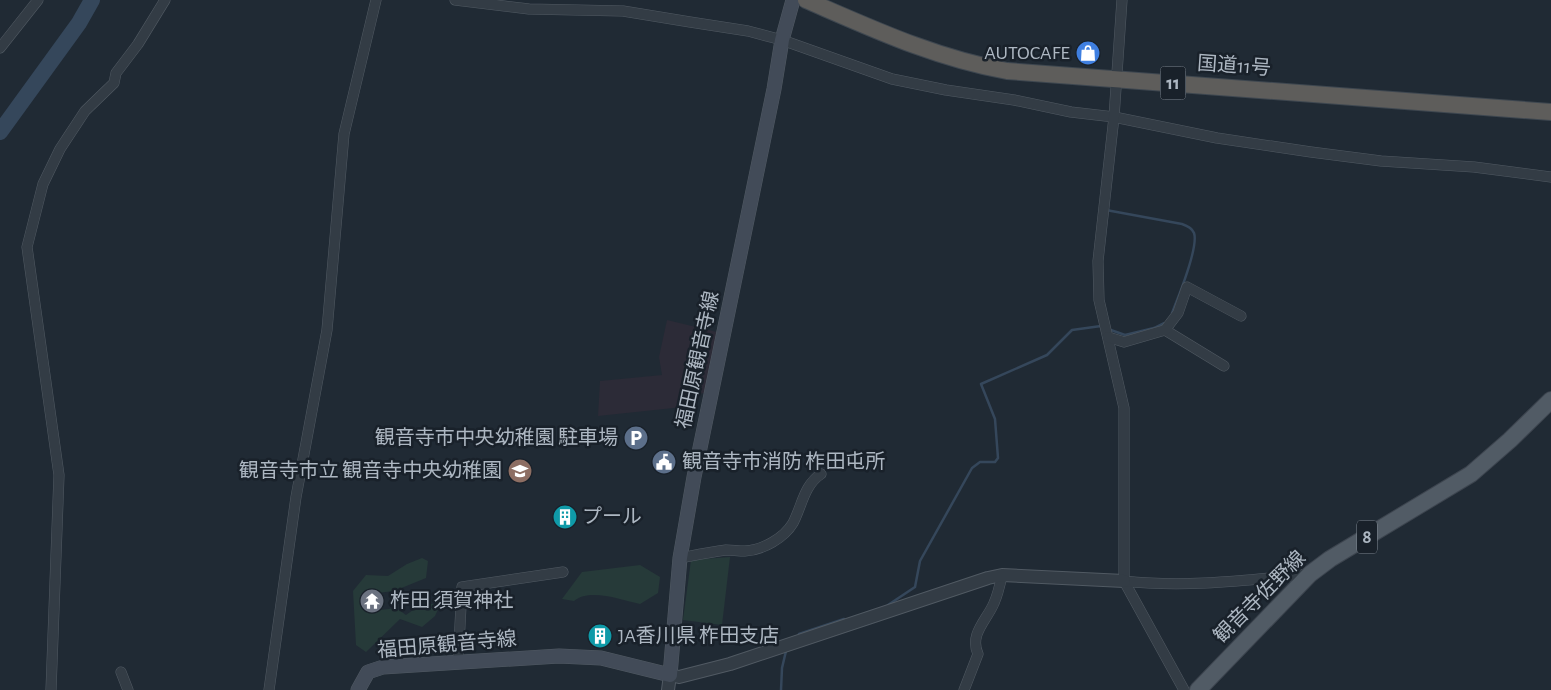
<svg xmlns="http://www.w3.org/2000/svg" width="1551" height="690" viewBox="0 0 1551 690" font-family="'Alegreya Sans','Noto Sans JP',sans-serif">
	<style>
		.medical { fill: #2c2b37 }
		.green { fill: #263a39 }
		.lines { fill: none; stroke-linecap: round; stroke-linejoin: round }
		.stream { stroke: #35475b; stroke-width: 2.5 }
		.river { stroke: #35475b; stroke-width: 16 }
		.minor-casing { stroke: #515a63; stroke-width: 11 }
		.tertiary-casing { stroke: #515a63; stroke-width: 14 }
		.secondary-casing { stroke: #515a63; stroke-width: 15 }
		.primary-casing { stroke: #3d454f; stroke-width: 18 }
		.trunk-casing { stroke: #3e4750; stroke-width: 18 }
		.minor { stroke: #333c45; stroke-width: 10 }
		.tertiary { stroke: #333c45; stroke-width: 12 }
		.secondary { stroke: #424b58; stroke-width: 14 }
		.primary { stroke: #515b65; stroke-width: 16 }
		.trunk { stroke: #5e5d5b; stroke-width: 16 }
		.labels { text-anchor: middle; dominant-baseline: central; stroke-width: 5; stroke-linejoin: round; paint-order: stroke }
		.shield { fill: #19212a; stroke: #818a94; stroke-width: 1 }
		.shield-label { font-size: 19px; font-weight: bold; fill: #adb7c2 }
		.poi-label { font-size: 20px; fill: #adb7c2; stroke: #19212a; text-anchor: start }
		.street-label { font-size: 20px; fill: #adb7c2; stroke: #19212a }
	</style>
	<rect width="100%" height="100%" fill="#202a34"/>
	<polygon class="medical" points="667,320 717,332 705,393 685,396 683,407 598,416 600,381 662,375 659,357"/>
	<g class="green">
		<polygon points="730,557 722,625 683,620 691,560"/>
		<polygon points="422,558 428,561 426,578 394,591 377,593 365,608 373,611 396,608 406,615 423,603 440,605 435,616 422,627 400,619 366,652 356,645 353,591 366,575 388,576 407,564"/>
		<path d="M640 565 660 577 658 593 640 604C621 600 590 588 574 601L562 599 582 572Z"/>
	</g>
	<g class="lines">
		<g class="stream">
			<path d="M1106 210 1182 224C1188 226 1192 228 1194 233 1199 247 1178 298 1172 313"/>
			<polyline points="1108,329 1125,335 1154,328 1164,323"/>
			<polyline points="888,605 915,587 920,561 972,468 980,462 995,462 998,458 995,419 981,384 1047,355 1072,330 1101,326"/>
			<polyline points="799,634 844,619"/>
			<polyline points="781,690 782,668 786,651"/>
		</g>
		<polyline class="river" points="0,132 79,23 92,0"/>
		<defs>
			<g id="minor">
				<polyline points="455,0 529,9 623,11 690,22 748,31 782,40 892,79 946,90 1014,100 1071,112 1114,117 1217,138 1311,152 1381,161 1474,167 1551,177"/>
				<polyline points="1122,0 1114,117 1098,261 1099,300 1124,408 1124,581 1184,690"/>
				<polyline points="0,48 38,0"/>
				<polyline points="1165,330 1224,366"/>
				<polyline points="1108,337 1124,342 1165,330 1178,313 1187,287 1241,316"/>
				<path d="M680 558C696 555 711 552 726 550 732 550 738 551 745 551 763 550 784 538 793 523 802 506 804 485 821 474"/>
				<path d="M1124 581C1187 588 1247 580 1310 574"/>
				<polyline points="458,663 462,587 563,572"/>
				<polyline points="121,672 128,690"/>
				<polyline points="51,690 59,475 27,247 43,184 60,149 85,111 114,83 116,73 138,44 165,0"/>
				<polyline points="269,690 296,497 327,330 344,134 376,0"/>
				<path d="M964 690 978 654C969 634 987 620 994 603 998 594 1000 585 1002 575"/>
			</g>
			<polyline id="tertiary" points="668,690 670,675 679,677 730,664 988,578 1002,575 1124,581"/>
			<polyline id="secondary" points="358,690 368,672 383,667 559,656 601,658 670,675 680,558 694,477 774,89 782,40 793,0"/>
			<polyline id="primary" points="1198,690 1310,574 1330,559 1471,474 1510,440 1551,400"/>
			<path id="trunk" d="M806 0C873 29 935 58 1007 71L1551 112"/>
		</defs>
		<use href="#minor" class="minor-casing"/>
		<use href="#tertiary" class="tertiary-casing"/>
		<use href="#secondary" class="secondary-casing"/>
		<use href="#primary" class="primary-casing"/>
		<use href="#trunk" class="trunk-casing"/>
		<use href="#minor" class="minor"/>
		<use href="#tertiary" class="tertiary"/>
		<use href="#secondary" class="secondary"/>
		<use href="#primary" class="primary"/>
		<use href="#trunk" class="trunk"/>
	</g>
	<defs>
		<symbol id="shop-disc" viewBox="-11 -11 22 22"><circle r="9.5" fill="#3f7fe0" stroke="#19212a"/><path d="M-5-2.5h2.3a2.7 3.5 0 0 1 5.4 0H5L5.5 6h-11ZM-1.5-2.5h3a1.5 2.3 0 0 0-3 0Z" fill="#fff"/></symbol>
		<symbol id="parking-disc" viewBox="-11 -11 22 22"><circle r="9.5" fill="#5c6f8a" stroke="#19212a"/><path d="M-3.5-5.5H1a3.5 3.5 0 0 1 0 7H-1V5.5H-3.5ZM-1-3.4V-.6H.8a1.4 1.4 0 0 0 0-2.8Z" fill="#fff"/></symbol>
		<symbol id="civic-disc" viewBox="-11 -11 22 22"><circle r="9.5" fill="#5c6f8a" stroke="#19212a"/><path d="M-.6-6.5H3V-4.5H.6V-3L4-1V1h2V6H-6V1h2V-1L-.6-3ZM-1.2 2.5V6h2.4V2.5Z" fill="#fff"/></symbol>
		<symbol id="school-disc" viewBox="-11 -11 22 22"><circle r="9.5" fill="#8d6e63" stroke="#19212a"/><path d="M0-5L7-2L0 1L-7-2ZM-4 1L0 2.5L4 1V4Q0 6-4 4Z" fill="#fff"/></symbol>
		<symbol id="building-disc" viewBox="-11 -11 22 22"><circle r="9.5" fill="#0f9aa8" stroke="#19212a"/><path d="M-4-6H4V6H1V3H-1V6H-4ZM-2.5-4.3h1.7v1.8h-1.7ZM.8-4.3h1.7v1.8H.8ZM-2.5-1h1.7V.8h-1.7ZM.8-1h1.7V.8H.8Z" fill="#fff"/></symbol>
		<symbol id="temple-disc" viewBox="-11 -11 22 22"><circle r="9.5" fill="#6b7280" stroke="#19212a"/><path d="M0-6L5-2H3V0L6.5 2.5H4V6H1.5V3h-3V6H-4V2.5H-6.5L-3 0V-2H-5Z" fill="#fff"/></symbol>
	</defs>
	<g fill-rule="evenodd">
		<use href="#shop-disc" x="1074" y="39" width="28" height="28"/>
		<use href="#parking-disc" x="622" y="424" width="28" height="28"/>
		<use href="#civic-disc" x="650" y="448" width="28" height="28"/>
		<use href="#school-disc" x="506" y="457" width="28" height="28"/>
		<use href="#building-disc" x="551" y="503" width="28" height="28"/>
		<use href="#temple-disc" x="358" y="587" width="28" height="28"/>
		<use href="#building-disc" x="586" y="622" width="28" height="28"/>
	</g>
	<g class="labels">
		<g class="shield">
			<rect x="1160.5" y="66.5" width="25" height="33" rx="4"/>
			<rect x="1357" y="520.5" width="20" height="33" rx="4"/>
		</g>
		<g class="shield-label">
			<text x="1173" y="83">11</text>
			<text x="1367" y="537">8</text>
		</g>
		<g class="poi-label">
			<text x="1070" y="53" text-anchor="end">AUTOCAFE</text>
			<text x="618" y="438" text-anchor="end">観音寺市中央幼稚園 駐車場</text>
			<text x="682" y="462">観音寺市消防 柞田屯所</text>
			<text x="502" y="471" text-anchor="end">観音寺市立 観音寺中央幼稚園</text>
			<text x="582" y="517">プール</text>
			<text x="390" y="601">柞田 須賀神社</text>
			<text x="618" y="636">JA香川県 柞田支店</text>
		</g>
		<g class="street-label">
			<text transform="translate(1234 66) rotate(4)">国道11号</text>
			<text transform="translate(698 360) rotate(-78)">福田原観音寺線</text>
			<text transform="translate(1260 597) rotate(-45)">観音寺佐野線</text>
			<text transform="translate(447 645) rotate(-5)">福田原観音寺線</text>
		</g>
	</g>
</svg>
